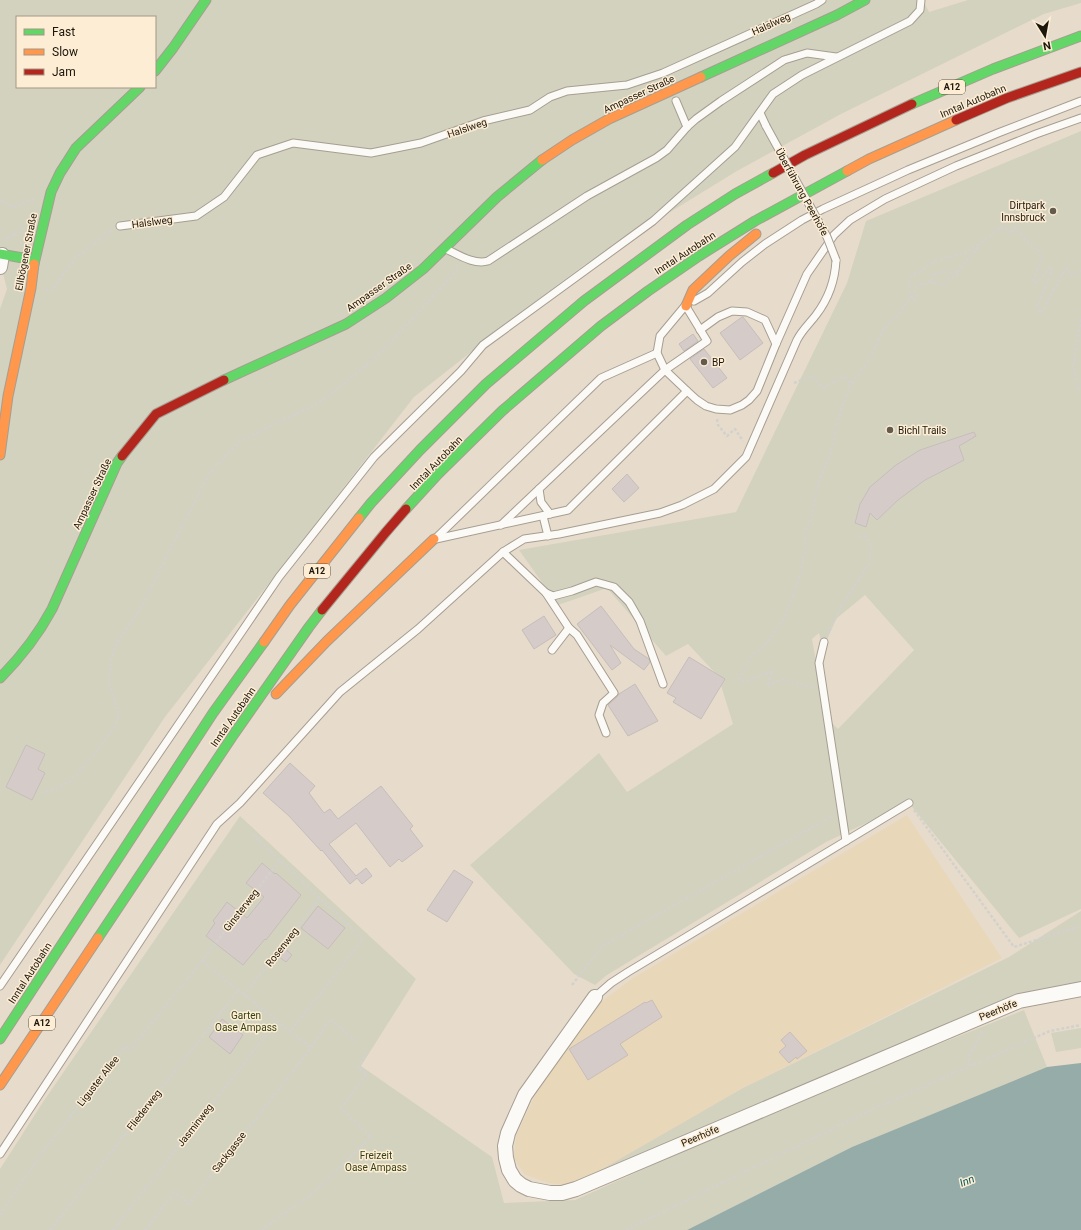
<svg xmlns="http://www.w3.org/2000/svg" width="1081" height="1230" viewBox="0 0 1081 1230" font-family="Roboto,sans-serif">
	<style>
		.built { fill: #e9d7ba }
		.green { fill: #d3d2bf; fill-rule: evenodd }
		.water { fill: #96aca8 }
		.building { fill: #d5ccc9; stroke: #c7bdba }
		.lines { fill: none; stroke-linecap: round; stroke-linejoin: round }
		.lane-casing { stroke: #a69e91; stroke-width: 9 }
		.street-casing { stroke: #a69e91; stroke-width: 16 }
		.fast-casing { stroke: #a69e91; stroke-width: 11 }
		.slow-casing { stroke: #a69e91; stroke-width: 11 }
		.jam-casing { stroke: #a69e91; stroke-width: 11 }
		.path { stroke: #d3d1cc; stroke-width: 2.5; stroke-dasharray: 3 2; stroke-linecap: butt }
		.lane { stroke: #fbfaf7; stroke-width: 7 }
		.street { stroke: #fbfaf7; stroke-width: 14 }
		.fast { stroke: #63d668; stroke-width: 9 }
		.slow { stroke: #ff974d; stroke-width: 9 }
		.jam { stroke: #b3261e; stroke-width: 9 }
		.lane-bridge-casing { stroke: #a69e91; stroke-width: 9; stroke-linecap: butt }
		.lane-bridge { stroke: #fbfaf7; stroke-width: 7 }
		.poi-dot { fill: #645b4e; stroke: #fcedd4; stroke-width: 1.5 }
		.labels { text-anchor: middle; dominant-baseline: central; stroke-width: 3; stroke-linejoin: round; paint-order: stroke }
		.shield { fill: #fcedd4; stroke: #605647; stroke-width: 1 }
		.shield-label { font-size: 9px; font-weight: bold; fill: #1d160b }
		.street-label { font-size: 10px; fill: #1d160b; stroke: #fcedd4 }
		.poi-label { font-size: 10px; fill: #1d160b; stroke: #fcedd4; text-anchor: start }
		.park-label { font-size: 10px; fill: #334012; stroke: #fcedd4 }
		.water-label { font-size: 11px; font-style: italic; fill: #04585b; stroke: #fcedd4 }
	</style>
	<rect width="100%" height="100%" fill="#e7dccb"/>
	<polygon class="built" points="907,815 1002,958 743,1088 592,1176 563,1185 548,1183 524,1174 514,1158 516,1136 544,1076 590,1010 633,978"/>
	<g class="green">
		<path d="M0 0H923L929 12 968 0H1081V3L1044 14 841 114 737 171 584 265 532 304 414 397 165 717 0 965V309L7 289 0 262ZM17 17H155V87H17Z"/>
		<path d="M1081 131V909L1019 938 909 803 826 842 607 975 595 985 574 974 470 865 599 753 627 792 733 724 718 676 688 644 666 656 607 588 558 605 519 550 736 512 847 283 866 221ZM865 595 914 650 838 729 826 717 812 639 819 633 823 649 836 619Z"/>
		<polygon points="240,816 416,979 361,1066 492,1157 504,1203 575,1200 782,1107 1024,1010 1047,1067 852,1147 687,1230 0,1230 0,1169 43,1102"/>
		<polygon points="1081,911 1081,983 592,1175 743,1088 1009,957"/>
		<polygon points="1081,1028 1081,1048 1056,1052 1051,1033"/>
	</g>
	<polygon class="water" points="1081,1063 1081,1230 687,1230 852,1147 1047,1067"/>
	<g class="building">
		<polygon points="742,317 743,317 763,343 740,360 720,333"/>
		<polygon points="693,334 698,341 684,351 679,344"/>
		<polygon points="704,349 727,378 713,388 690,359"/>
		<polygon points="974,432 976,436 959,446 964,460 925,480 898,500 877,520 870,513 866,527 855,523 860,504 870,487 896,465 920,450"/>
		<polygon points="627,474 639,488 624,502 612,489"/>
		<polygon points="601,606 634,649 649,659 650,662 644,670 610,645 621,663 612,670 577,624"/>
		<polygon points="544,616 556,635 534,649 522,630"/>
		<polygon points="689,657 725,679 701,719 673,702 676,698 667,693"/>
		<polygon points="635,684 658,721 628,736 608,705 617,697 619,694"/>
		<polygon points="26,745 45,754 38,769 45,773 32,800 6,787"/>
		<polygon points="290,763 315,786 309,793 324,813 330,809 338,819 381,786 413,826 410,829 423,846 402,862 399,859 390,867 356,823 329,844 356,876 366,868 372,876 362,884 357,878 350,884 322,850 321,851 289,816 263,793"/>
		<polygon points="262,863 275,874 276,873 301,895 266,940 265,939 243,965 206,936 215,923 213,921 227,902 247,918 264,897 246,883"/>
		<polygon points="454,870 473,882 447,922 427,910"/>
		<polygon points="318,906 345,928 328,949 301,928"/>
		<polygon points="284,948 292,955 286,962 278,956"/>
		<polygon points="652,1000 662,1017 620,1044 628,1055 588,1080 569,1049 645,1002 646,1003"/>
		<polygon points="222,1019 243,1035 230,1054 209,1037"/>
		<polygon points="790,1032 807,1051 797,1059 796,1057 789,1063 779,1052 786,1046 781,1040"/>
	</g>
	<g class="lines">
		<defs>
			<g id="lane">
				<polyline points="676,101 687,127"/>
				<polyline points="760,113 766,126"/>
				<polyline points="120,226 196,216 224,197 257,155 293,143 371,153 421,143 483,121 530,110 550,97 567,91 627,85 663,73 816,4 822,0"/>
				<path d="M446 249C459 255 474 265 488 261L587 196 656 158 667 150 687 127 696 119 721 101 784 60 807 53 836 57"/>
				<polyline points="694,301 708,293 742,262 765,244 802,220 823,209 908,170 998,133 1081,101"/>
				<polyline points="700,330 718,317 732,311 747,312 765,320 776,344"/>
				<polyline points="687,391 697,400 706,406 716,409 730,410 742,405 749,400 757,391 776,344 807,274 834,235 850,220 885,199 956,166 1036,134 1081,118"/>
				<polyline points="550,514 541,502 539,489 665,370 707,341 687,308"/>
				<polyline points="543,516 548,536"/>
				<polyline points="501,525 539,489"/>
				<polyline points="436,538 601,378 657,353"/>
				<polyline points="436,539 568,510 687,391 665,370 657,353 660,336 685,306"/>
				<polyline points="503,552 546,593 553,596 572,591 596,582 614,587 629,602 640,621 663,684"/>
				<polyline points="546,593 569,628 577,635 614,693 603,703 599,715 606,733"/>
				<polyline points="824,642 819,663 846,841"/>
				<polyline points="552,650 569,628"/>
				<polyline points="0,986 279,577 374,457 461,371 483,345 653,221 735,147 773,94 802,75 910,21 920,10 921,0"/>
				<polyline points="595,997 611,983 628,972 909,803"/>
				<path d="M0 1154 217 824 240 803 340 692 418 629 503 552 524 539 559 534 660 513 682 505 714 489 746 457 797 340C802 330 810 323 816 315 829 298 835 281 836 260"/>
			</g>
			<g id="street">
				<polyline points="0,267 2,255"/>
				<polyline points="595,997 525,1095 508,1133 505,1146 506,1158 509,1170 515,1180 521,1185 529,1189 550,1193 562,1193 576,1189 1019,1001 1081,989"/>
			</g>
			<g id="fast">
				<polyline points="155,71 173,48 206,0"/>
				<polyline points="701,77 837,15 865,0"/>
				<polyline points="912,104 993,69 1081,36"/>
				<polyline points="0,254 34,260"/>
				<polyline points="34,264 51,192 60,173 76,148 140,87"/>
				<polyline points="224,380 346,324 386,298 423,269 497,197 542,160"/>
				<polyline points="406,509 438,474 502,411 601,326 648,291 699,256 755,221 847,171"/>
				<polyline points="359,518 371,503 420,450 486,384 584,301 687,225 735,194 773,173"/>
				<path d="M0 678C21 657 38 635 52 609L117 463 122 456"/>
				<polyline points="98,938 234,734 309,627 322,610"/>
				<polyline points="0,1039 213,713 264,642"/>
			</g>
			<g id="slow">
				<polyline points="542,160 572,140 609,119 701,77"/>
				<polyline points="847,171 869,159 956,120"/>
				<polyline points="686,306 693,290 729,256 756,234"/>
				<polyline points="0,455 8,396 31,288 34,264"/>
				<polyline points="264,642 290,605 359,518"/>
				<polyline points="276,694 327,641 434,539"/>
				<polyline points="0,1085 98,938"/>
			</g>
			<g id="jam">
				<polyline points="956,120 1007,98 1081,72"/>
				<polyline points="773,173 805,155 912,104"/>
				<polyline points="122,456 156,414 224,380"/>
				<polyline points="322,610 386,532 406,509"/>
			</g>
		</defs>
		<use href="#lane" class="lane-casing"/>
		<use href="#street" class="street-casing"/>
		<use href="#fast" class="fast-casing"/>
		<use href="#slow" class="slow-casing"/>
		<use href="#jam" class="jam-casing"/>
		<g class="path">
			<polyline points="79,0 80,0"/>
			<polyline points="0,200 14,207 34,199"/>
			<polyline points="4,238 10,237 26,228"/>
			<polygon points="940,272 957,272 958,275 948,279 944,284 933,283 931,281 932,275"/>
			<polyline points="957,272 980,245"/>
			<path d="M931 281 928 284 923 283 917 286 915 291 917 297 914 300C907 293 909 285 911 277L936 261 964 253 982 243 1000 227 1006 228 1010 233H1013V230L1015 227 1020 232 1026 240 1040 252 1041 261 1034 278 1035 283 1039 281 1050 266 1052 270 1037 308 1040 313 1044 309 1061 276 1067 268 1071 276 1081 271"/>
			<polyline points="45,290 51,291 75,259 108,232 113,230"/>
			<polyline points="1081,319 1073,365 1078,389 1081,389"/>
			<polyline points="794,383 811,376 824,388 844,376 851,384"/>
			<polyline points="717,419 718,425 727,436 735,429 743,441"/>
			<polyline points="828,634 842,605 869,564 871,545 865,536 856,538"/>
			<polyline points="813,687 794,683 783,679 767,686 773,671 744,682 739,678 753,655 765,646 784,619 800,576 806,547 804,531 810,522 814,505 818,484 831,452 840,412 851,384 867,363 884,329 902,310 911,297"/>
			<polyline points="41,793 55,789 72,780 94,754 116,725 118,718 118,711 110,686 109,678 111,660 115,647 122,635 139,611 209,474 240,441 313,406 327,397 367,365 384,349 440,289 457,270 458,264"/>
			<polyline points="914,810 1014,947 1081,926"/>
			<polyline points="252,834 363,939 291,1031"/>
			<polyline points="202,961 311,1048 330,1019 357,1042"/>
			<polyline points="572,985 602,946 834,815"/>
			<polyline points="244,995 320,898"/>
			<polyline points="968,1066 969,1056 983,1031"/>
			<polyline points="0,1215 38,1158 125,1046 130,1050 202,961 280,860"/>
			<polyline points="50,1230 238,991"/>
			<polyline points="113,1230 277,1021"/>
			<polyline points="145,1230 175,1192 189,1204 311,1048"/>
			<polyline points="261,1230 312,1194 371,1137 341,1108 367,1074 358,1068 367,1051"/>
			<polyline points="626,1230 875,1108 1050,1031 1081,1025"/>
		</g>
		<use href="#lane" class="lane"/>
		<use href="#street" class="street"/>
		<use href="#fast" class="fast"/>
		<use href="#slow" class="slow"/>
		<use href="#jam" class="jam"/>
		<defs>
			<polyline id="lane-bridge" points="766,126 827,237 836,260"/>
		</defs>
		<use href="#lane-bridge" class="lane-bridge-casing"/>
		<use href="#lane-bridge" class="lane-bridge"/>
	</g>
	<g class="poi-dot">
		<circle cx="1053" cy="211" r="4"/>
		<circle cx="704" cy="362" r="4"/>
		<circle cx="890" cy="430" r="4"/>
	</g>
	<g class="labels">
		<g class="shield">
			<rect x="939" y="80" width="26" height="14" rx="3"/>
			<rect x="304" y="564" width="26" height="14" rx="3"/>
			<rect x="29" y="1016" width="26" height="14" rx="3"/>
		</g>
		<g class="shield-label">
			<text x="952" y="87">A12</text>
			<text x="317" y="571">A12</text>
			<text x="42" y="1023">A12</text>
		</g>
		<g class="street-label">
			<text transform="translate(771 24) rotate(-24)">Halslweg</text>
			<text transform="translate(639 94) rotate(-25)">Ampasser Straße</text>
			<text transform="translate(973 101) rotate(-23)">Inntal Autobahn</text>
			<text transform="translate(467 128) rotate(-19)">Halslweg</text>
			<text transform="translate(802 192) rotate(61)">Überführung Peerhöfe</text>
			<text transform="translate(152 222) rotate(-8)">Halslweg</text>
			<text transform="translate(26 252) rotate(-79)">Ellbögener Straße</text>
			<text transform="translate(685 253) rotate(-33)">Inntal Autobahn</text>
			<text transform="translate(379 287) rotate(-35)">Ampasser Straße</text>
			<text transform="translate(436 463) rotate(-46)">Inntal Autobahn</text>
			<text transform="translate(92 494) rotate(-65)">Ampasser Straße</text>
			<text transform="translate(233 717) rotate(-55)">Inntal Autobahn</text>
			<text transform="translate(241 910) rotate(-52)">Ginsterweg</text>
			<text transform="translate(282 947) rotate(-52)">Rosenweg</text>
			<text transform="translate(30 973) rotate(-57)">Inntal Autobahn</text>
			<text transform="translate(998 1010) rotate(-22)">Peerhöfe</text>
			<text transform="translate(98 1081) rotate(-52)">Liguster Allee</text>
			<text transform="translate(144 1110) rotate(-52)">Fliederweg</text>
			<text transform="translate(195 1125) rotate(-52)">Jasminweg</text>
			<text transform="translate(700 1136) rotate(-23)">Peerhöfe</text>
			<text transform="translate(229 1152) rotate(-52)">Sackgasse</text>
		</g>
		<g class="poi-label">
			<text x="1045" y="205" text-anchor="end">Dirtpark<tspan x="1045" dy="12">Innsbruck</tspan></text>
			<text x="712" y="362">BP</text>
			<text x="898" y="430">Bichl Trails</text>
		</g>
		<g class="park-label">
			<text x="246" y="1015">Garten<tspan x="246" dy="12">Oase Ampass</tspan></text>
			<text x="376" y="1155">Freizeit<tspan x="376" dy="12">Oase Ampass</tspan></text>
		</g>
		<g class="water-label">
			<text transform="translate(967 1181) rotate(-22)">Inn</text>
		</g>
	</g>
	<rect x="16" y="16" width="140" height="72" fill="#fcedd4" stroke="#a39784"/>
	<rect x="24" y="29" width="20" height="6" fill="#63d668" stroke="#a39784"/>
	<text x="52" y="36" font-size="12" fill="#1d160b">Fast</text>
	<rect x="24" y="49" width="20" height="6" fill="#ff974d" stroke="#a39784"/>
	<text x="52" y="56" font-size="12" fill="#1d160b">Slow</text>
	<rect x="24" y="69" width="20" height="6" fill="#b3261e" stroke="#a39784"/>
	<text x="52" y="76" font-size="12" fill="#1d160b">Jam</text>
	<g transform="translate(1045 36) rotate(169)" stroke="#fcedd4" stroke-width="3" paint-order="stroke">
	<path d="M0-3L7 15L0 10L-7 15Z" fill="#1d160b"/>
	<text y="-6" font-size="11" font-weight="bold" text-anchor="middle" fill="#1d160b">N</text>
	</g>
</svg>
